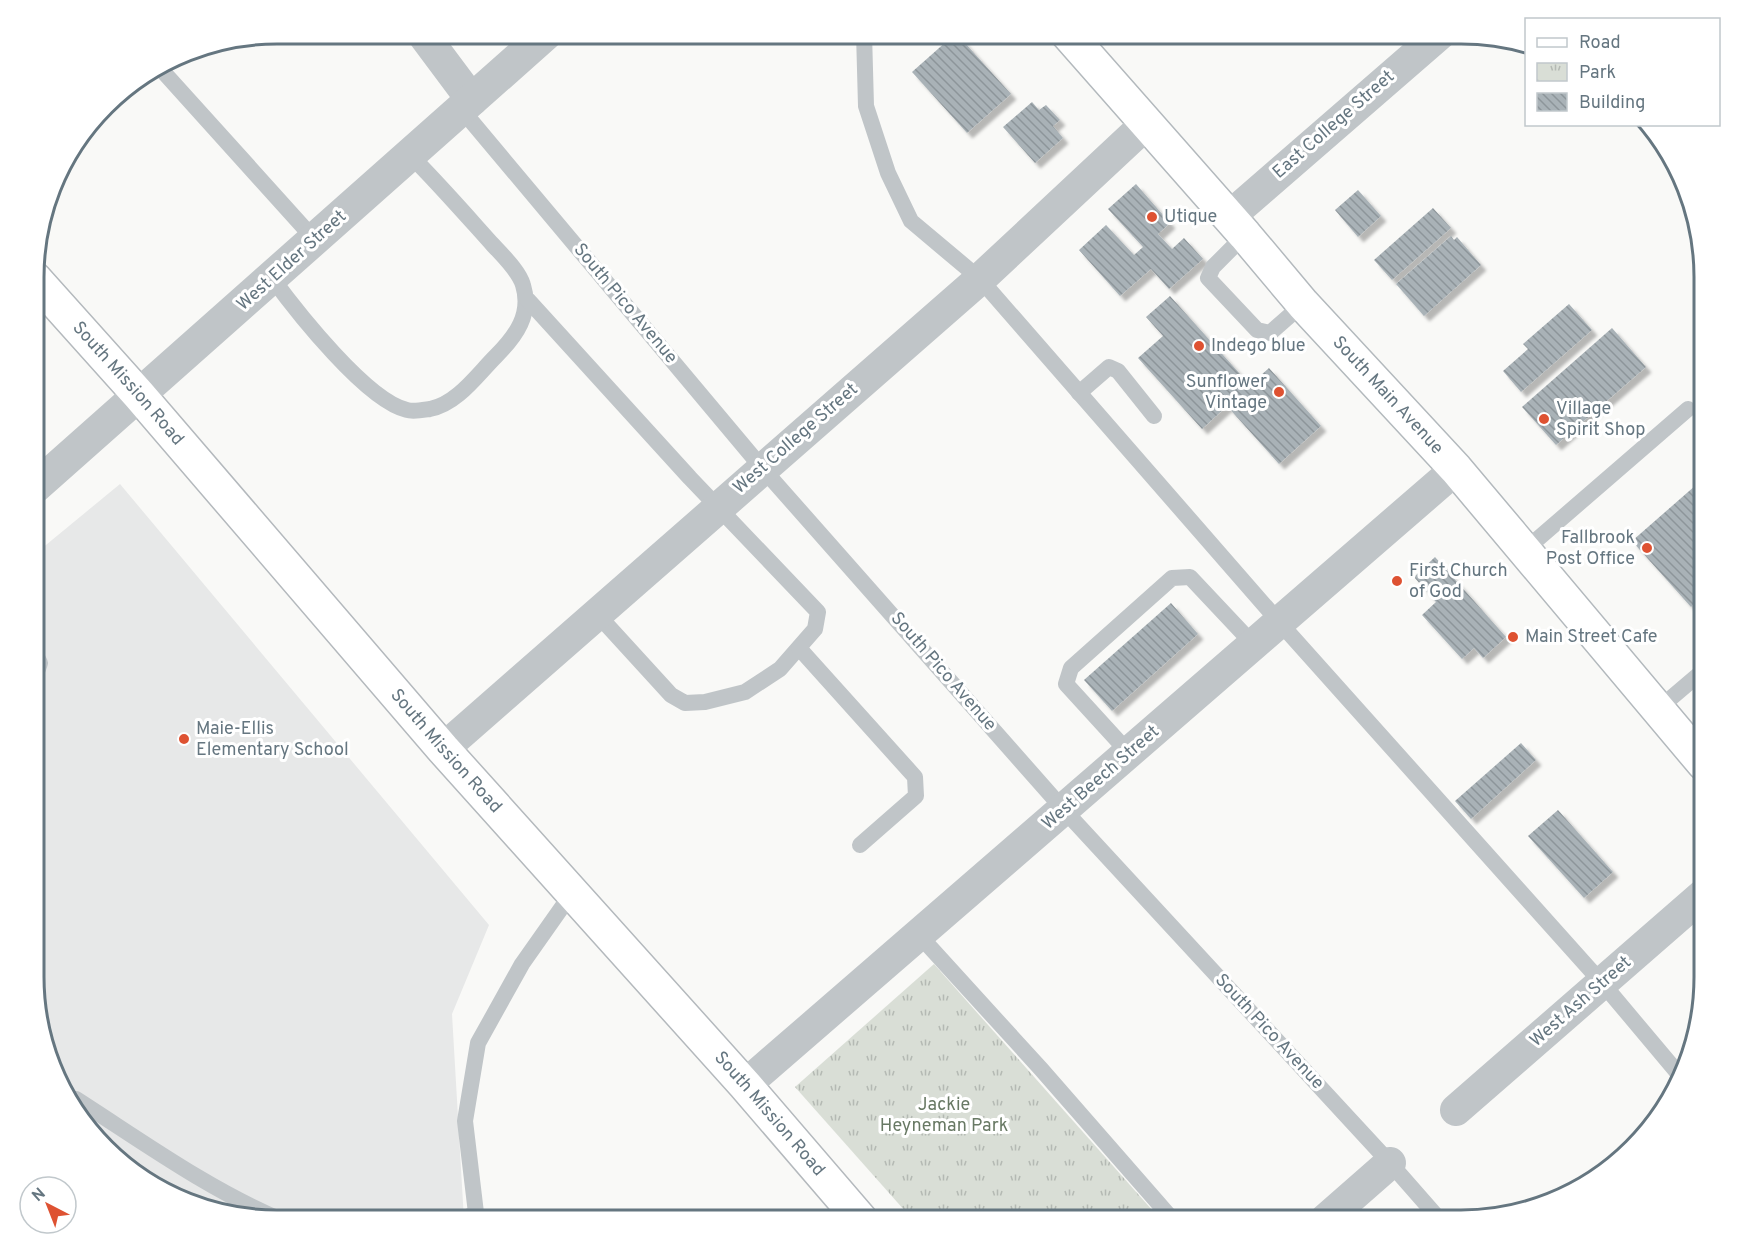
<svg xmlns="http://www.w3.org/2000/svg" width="1738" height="1253" viewBox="0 0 1738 1253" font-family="Overpass,sans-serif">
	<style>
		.built { fill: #e7e8e8 }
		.park { fill: url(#park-tufts) }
		.building { fill: url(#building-back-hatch); filter: url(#shadow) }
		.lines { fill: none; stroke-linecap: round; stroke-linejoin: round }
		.secondary-casing { stroke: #b3b9bd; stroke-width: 36 }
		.primary-casing { stroke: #b4b9bd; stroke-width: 36 }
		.service { stroke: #c0c5c8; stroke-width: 16 }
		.minor { stroke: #c0c5c8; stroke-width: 32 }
		.tertiary { stroke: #c0c5c8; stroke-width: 33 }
		.secondary { stroke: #fff; stroke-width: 33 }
		.primary { stroke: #fff; stroke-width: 33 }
		.poi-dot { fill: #de5232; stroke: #fff; stroke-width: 2 }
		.labels { text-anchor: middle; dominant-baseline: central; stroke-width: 6; stroke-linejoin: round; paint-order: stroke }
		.street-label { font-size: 18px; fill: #657680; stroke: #fff }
		.poi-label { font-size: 18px; fill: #657680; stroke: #fff; text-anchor: start }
		.park-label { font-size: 18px; fill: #687964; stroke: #fff }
		.rim { fill: none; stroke: #657680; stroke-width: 3 }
	</style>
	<defs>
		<pattern id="park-tufts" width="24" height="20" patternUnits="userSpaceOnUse" patternTransform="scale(1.5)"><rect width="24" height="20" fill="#d9ded6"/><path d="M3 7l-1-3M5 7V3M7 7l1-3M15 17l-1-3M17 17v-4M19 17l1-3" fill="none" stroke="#b4b9b3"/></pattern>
		<pattern id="building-back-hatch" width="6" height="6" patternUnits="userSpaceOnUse" patternTransform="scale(1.5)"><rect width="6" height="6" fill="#a9b2b7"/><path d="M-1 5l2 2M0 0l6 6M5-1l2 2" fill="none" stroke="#8d959a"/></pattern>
		<filter id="shadow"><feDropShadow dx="5.5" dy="5.5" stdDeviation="1.5" flood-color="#0004"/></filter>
	</defs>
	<rect width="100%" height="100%" fill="#f9f9f7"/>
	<polygon class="built" points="120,484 489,925 452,1014 464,1220 261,1219 198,1207 128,1169 65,1098 35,1008 35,554"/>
	<polygon class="park" points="934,964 1161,1220 913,1220 795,1087"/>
	<g class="building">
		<polygon points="956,33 1011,94 967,133 912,72"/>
		<polygon points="1032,102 1039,110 1046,105 1060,120 1053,126 1063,138 1035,163 1003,127"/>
		<polygon points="1136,184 1170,223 1158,234 1172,249 1184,238 1203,259 1169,289 1151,269 1120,296 1079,250 1106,225 1134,255 1143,247 1108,209"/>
		<polygon points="1358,190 1381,216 1358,237 1335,210"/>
		<polygon points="1433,208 1451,228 1392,280 1374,260"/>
		<polygon points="1451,236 1454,240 1457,237 1481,265 1424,316 1396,284"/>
		<polygon points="1170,296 1250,385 1269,368 1321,426 1279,464 1227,406 1202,429 1138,358 1163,336 1146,317"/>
		<polygon points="1569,304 1592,330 1521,392 1503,371 1528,349 1523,344"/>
		<polygon points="1612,328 1646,367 1556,445 1522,407"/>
		<polygon points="1704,478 1704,595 1691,607 1632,541"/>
		<polygon points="1435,557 1506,637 1483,658 1474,648 1462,659 1422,615 1436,602 1414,577"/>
		<polygon points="1171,603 1198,634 1112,711 1084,680"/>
		<polygon points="1521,743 1536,760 1471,819 1455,801"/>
		<polygon points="1558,810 1613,872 1584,898 1528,836"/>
	</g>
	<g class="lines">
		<defs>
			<g id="secondary">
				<path id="s1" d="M1067 33 1245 235 1303 304 1456 469 1704 764"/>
			</g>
			<g id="primary">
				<path id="s2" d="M35 279 139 395 443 749 745 1085 861 1220"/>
			</g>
		</defs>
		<use href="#secondary" class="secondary-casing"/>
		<use href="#primary" class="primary-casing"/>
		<g class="service">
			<polyline points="864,33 866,106 888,173 911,221 980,279 1280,623 1603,984 1682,1078"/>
			<polyline points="159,67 315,240"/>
			<polyline points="462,110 763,469 1064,810 1390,1163 1440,1220"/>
			<polyline points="1245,235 1213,267 1208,278 1257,330 1270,333 1303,304"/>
			<path d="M272 278C297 312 367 401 407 410 413 412 423 410 430 409 457 404 477 375 496 356 516 336 532 314 523 285 519 271 503 256 493 245 466 215 439 184 410 155"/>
			<polyline points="528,300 690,478 818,612 815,629 780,669 745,692 705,702 685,703 671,695 597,614"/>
			<polyline points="1079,393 1109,367 1118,371 1154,416"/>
			<polyline points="1525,550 1688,409"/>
			<polyline points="799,648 915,777 916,796 860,845"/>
			<polyline points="35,653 40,663 35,677"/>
			<polyline points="1657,710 1704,670"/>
			<polyline points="1129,753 1066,684 1071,668 1172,578 1190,577 1254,645"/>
			<polyline points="919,935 1041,1069 1173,1220"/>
			<path d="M76 1099C143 1142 208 1189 281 1220"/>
			<polyline points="460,1220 476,1213"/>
			<polyline points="481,1220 476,1213 465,1121 478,1043 522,964 572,893"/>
		</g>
		<g class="minor">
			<polyline points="422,33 472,100"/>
			<polyline points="1229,217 1441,33"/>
			<polyline points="443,749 980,279 1146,124"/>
			<polyline points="745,1085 1456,469"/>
			<polyline points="1456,1110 1704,894"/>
			<polyline points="1325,1220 1390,1163"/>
		</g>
		<polyline class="tertiary" points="35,487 547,33"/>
		<use href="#secondary" class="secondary"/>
		<use href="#primary" class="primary"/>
	</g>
	<g class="poi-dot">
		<circle cx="1152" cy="217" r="6"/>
		<circle cx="1199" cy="346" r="6"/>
		<circle cx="1279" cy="392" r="6"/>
		<circle cx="1544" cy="419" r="6"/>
		<circle cx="1647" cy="548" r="6"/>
		<circle cx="1397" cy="581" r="6"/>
		<circle cx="1513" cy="637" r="6"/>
		<circle cx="184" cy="739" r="6"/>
	</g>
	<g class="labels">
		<g class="street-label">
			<text transform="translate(1334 125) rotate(-41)">East College Street</text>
			<text transform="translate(292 261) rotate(-42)">West Elder Street</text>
			<text transform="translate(625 304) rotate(50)">South Pico Avenue</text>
			<text stroke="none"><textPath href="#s2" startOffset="140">South Mission Road</textPath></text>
			<text stroke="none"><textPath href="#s1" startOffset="484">South Main Avenue</textPath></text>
			<text transform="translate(796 439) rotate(-41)">West College Street</text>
			<text transform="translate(943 672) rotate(49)">South Pico Avenue</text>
			<text stroke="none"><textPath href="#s2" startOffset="626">South Mission Road</textPath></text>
			<text transform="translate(1101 778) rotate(-41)">West Beech Street</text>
			<text transform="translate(1581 1002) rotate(-41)">West Ash Street</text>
			<text transform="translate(1269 1032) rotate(47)">South Pico Avenue</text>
			<text stroke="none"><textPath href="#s2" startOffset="1112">South Mission Road</textPath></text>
		</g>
		<g class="poi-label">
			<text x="1164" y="217">Utique</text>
			<text x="1211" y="346">Indego blue</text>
			<text x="1267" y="382" text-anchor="end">Sunflower<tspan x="1267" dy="21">Vintage</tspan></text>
			<text x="1556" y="409">Village<tspan x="1556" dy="21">Spirit Shop</tspan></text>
			<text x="1635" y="538" text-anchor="end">Fallbrook<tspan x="1635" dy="21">Post Office</tspan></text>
			<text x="1409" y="571">First Church<tspan x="1409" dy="21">of God</tspan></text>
			<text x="1525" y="637">Main Street Cafe</text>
			<text x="196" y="729">Maie-Ellis<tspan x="196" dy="21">Elementary School</tspan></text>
		</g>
		<g class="park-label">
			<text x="944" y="1105">Jackie<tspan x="944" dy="21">Heyneman Park</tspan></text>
		</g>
	</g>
	<path d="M0 0H1738V1253H0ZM277 44H1461A233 233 0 0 1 1694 277V977A233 233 0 0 1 1461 1210H277A233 233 0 0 1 44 977V277A233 233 0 0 1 277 44Z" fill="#fff" fill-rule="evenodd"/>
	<path class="rim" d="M277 44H1461A233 233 0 0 1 1694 277V977A233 233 0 0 1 1461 1210H277A233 233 0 0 1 44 977V277A233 233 0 0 1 277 44Z"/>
	<rect x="1525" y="18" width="195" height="108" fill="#ffffff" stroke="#c1c8cc" stroke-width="1.5"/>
	<rect x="1537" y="38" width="30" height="9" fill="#ffffff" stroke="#c1c8cc" stroke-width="1.5"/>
	<text x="1579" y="48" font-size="18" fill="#657680">Road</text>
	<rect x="1537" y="63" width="30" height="18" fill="url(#park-tufts)" stroke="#c1c8cc" stroke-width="1.5"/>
	<text x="1579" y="78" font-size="18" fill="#657680">Park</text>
	<rect x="1537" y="93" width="30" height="18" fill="url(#building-back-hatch)" stroke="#c1c8cc" stroke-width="1.5"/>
	<text x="1579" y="108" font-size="18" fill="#657680">Building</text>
	<g transform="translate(48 1205) rotate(318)"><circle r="28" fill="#ffffff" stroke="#c1c8cc" stroke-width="1.5"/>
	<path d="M0-4.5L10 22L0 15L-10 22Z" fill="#de5232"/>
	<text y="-9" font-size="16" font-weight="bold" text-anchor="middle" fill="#657680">N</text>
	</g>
</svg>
